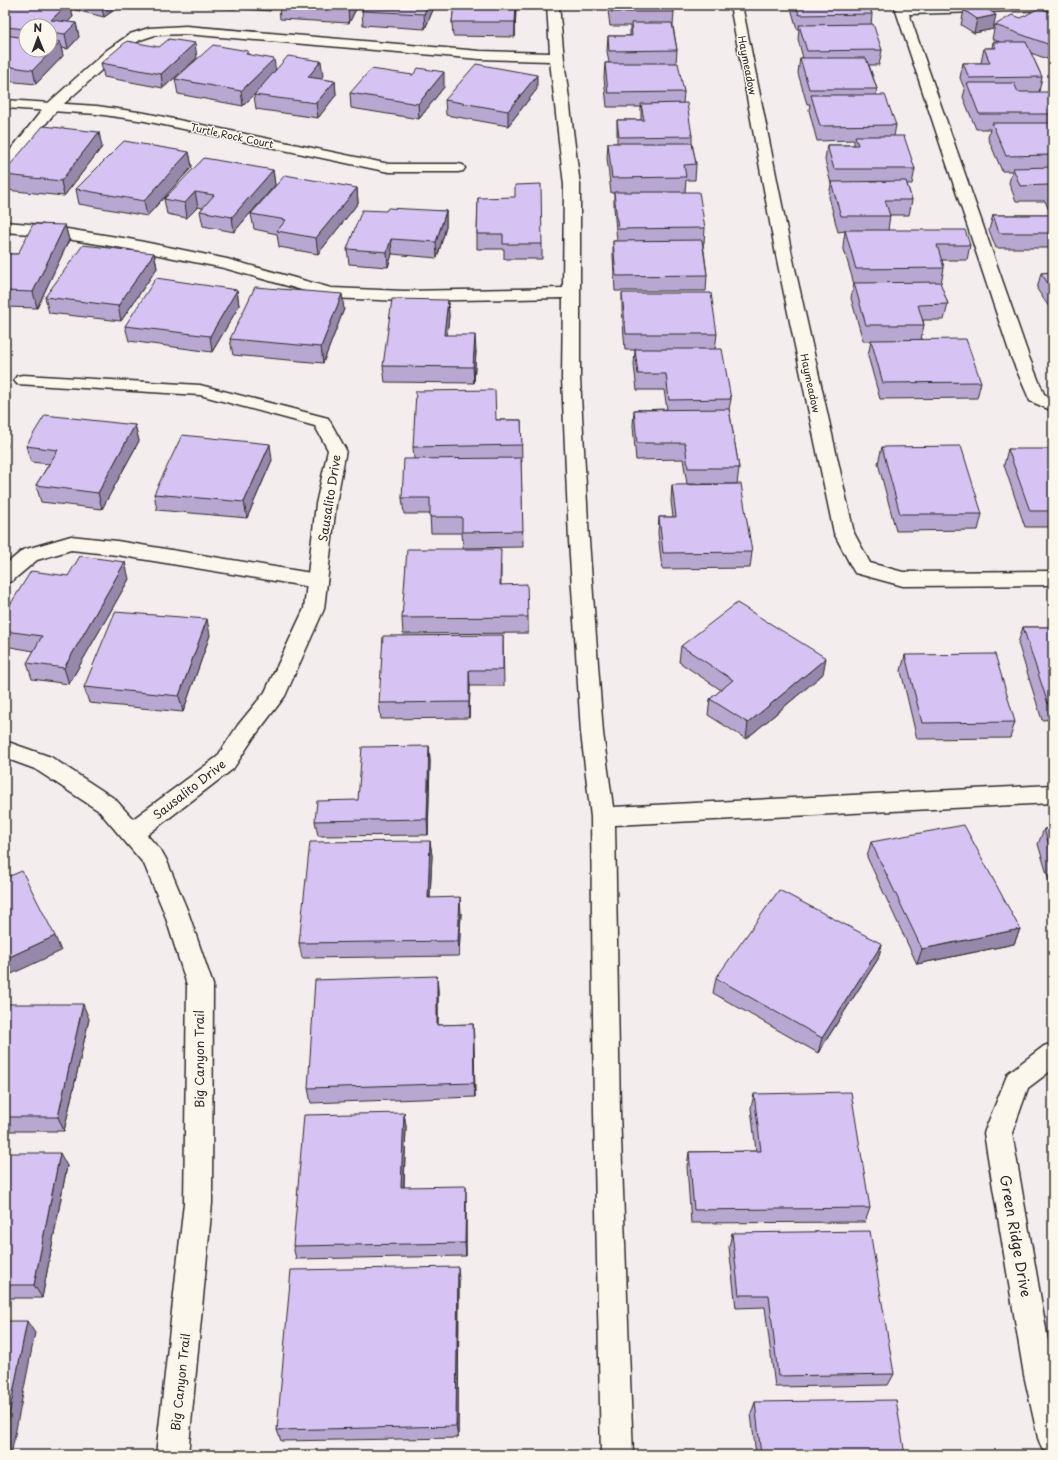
<svg xmlns="http://www.w3.org/2000/svg" width="1058" height="1460" viewBox="0 0 1058 1460" font-family="'Playpen Sans',sans-serif">
	<style>
		.lines { fill: none; stroke-linecap: round; stroke-linejoin: round }
		.service-casing { stroke: #2b2b2b; stroke-width: 3 }
		.minor-casing { stroke: #2b2b2b; stroke-width: 3 }
		.service { fill: #fbf7ec; fill-rule: evenodd }
		.minor { fill: #fbf7ec; fill-rule: evenodd }
		.wall { fill: #b8a8d1; stroke: #2b2b2b; fill-rule: evenodd }
		.shaded-wall { fill: #9688aa; stroke: #2b2b2b }
		.building { fill: #d6c3f3; stroke: #2b2b2b }
		.labels { text-anchor: middle; dominant-baseline: central; stroke-width: 3; stroke-linejoin: round; paint-order: stroke }
		.far-street-label { font-size: 10px; fill: #2b2b2b; stroke: #fbf7ec }
		.street-label { font-size: 12px; fill: #2b2b2b; stroke: #fbf7ec }
		.near-street-label { font-size: 14px; fill: #2b2b2b; stroke: #fbf7ec }
	</style>
	<rect width="100%" height="100%" fill="#f4eded"/>
	<filter id="ink" filterUnits="userSpaceOnUse"><feTurbulence type="fractalNoise" baseFrequency=".025" numOctaves="2"/><feDisplacementMap in="SourceGraphic" scale="8" xChannelSelector="R" yChannelSelector="G"/><feConvolveMatrix kernelMatrix="1 2 1 2 8 2 1 2 1" color-interpolation-filters="sRGB"/></filter>
	<g filter="url(#ink)">
		<g class="lines">
			<defs>
				<g id="service">
					<polygon points="547,5 559,5 564,60 580,185 580,378 589,540 603,733 613,807 1053,785 1053,803 615,825 620,1112 633,1455 601,1455 594,1112 591,817 581,733 569,540 562,378 563,298 404,301 330,298 224,268 129,249 42,235 5,232 5,222 42,225 129,239 227,259 331,288 404,291 563,288 564,185 550,61 480,59 186,34 155,35 140,40 117,56 56,111 23,152 10,171 5,172 5,157 46,105 107,50 130,34 149,28 186,26 480,51 550,53"/>
					<polygon points="894,5 1053,5 1053,10 909,14 1029,357 1044,394 1053,399 1053,411 1030,401 1011,357"/>
					<polygon points="71,536 117,541 317,574 324,576 327,581 324,586 317,588 117,555 71,550 37,560 12,581 5,583 5,565 23,550"/>
				</g>
				<g id="minor">
					<polygon points="730,5 742,5 792,255 854,533 870,563 903,572 1053,571 1053,585 903,586 855,573 852,568 834,533 776,255"/>
					<polygon points="5,100 97,106 145,113 389,164 458,164 463,165 465,168 463,171 458,172 389,172 145,121 97,114 5,108"/>
					<polygon points="23,375 200,385 328,418 346,450 336,504 324,609 285,696 254,737 233,769 147,835 162,852 166,859 188,912 213,985 212,1203 188,1455 156,1455 184,1203 187,985 164,912 144,864 99,811 35,769 5,758 5,741 51,757 115,799 133,819 217,757 238,725 265,692 304,609 316,504 328,450 315,426 200,395 17,384 14,380 17,376"/>
					<polygon points="1053,1043 1053,1069 1028,1088 1012,1133 1053,1369 1053,1453 1042,1449 1038,1438 1024,1375 984,1133 1008,1073 1044,1046"/>
				</g>
			</defs>
			<use href="#service" class="service-casing"/>
			<use href="#minor" class="minor-casing"/>
			<use href="#service" class="service"/>
			<use href="#minor" class="minor"/>
		</g>
		<g class="wall">
			<path d="M11 5H122L104 17 71 9 73 17 67 22 76 23 79 37 68 49 61 48 63 56 36 84 5 81V10ZM26 26H50V50H26Z"/>
			<polygon points="207,5 238,5 235,9 207,7"/>
			<polygon points="244,5 274,5 270,11 244,9"/>
			<polygon points="279,5 358,5 349,23 280,19"/>
			<polygon points="364,5 435,5 425,29 363,25 362,11"/>
			<polygon points="454,5 516,5 515,37 453,36 452,22"/>
			<polygon points="609,5 673,5 674,12 673,26 677,50 676,63 684,92 683,103 692,136 692,143 696,164 695,180 686,180 685,192 705,228 704,243 703,243 707,275 706,291 615,291 613,256 613,241 617,241 614,208 614,193 611,193 607,158 608,143 617,143 617,120 641,120 641,107 607,107 604,78 605,63 609,63 607,51 608,36 630,36 630,26 610,26 608,10"/>
			<polygon points="790,5 869,5 872,14 871,25 882,50 879,65 869,65 877,89 876,95 896,125 894,136 915,169 912,184 907,184 912,200 909,215 890,215 888,230 970,245 967,260 942,260 944,268 941,283 940,283 948,304 944,320 923,320 924,325 921,339 981,382 977,398 880,399 868,356 871,341 863,341 851,298 854,284 843,246 845,231 838,232 829,197 831,184 825,160 827,145 854,145 854,140 817,141 809,110 810,104 807,104 798,73 800,58 803,58 798,39 799,29 797,29"/>
			<polygon points="964,10 993,29 974,33 961,25"/>
			<polygon points="1053,13 1053,59 1050,60 1031,53 1042,77 1039,92 1053,103 1053,248 996,248 989,230 993,215 1051,215 1045,201 1016,201 1009,183 1012,171 1002,171 988,138 990,129 976,129 963,97 965,90 960,78 963,63 981,63 984,48 992,48 993,42 1000,42 992,39 995,25"/>
			<polygon points="248,51 249,54 275,70 323,76 320,79 335,81 336,95 318,118 256,109 254,95 256,93 243,106 178,94 175,79"/>
			<polygon points="197,58 163,88 104,77 101,63"/>
			<polygon points="413,75 444,87 419,119 351,108 350,93"/>
			<polygon points="537,89 508,126 446,115 445,100"/>
			<polygon points="102,147 64,196 6,190 5,186 5,171"/>
			<polygon points="189,152 192,167 147,216 79,204 76,189"/>
			<polygon points="273,170 275,185 234,232 203,226 200,211 203,208 198,207 187,218 167,214 164,199"/>
			<polygon points="357,188 358,203 318,254 279,247 277,234 254,229 251,214"/>
			<polygon points="478,198 542,244 542,259 504,259 504,249 477,249 477,234"/>
			<polygon points="386,211 446,211 446,227 437,258 392,254 388,267 349,264 347,249"/>
			<polygon points="65,225 69,240 37,308 5,307 5,254 18,254"/>
			<polygon points="154,253 157,268 121,321 49,313 45,297"/>
			<polygon points="1053,272 1053,313 1037,289 1041,273"/>
			<polygon points="237,290 239,306 212,352 129,341 125,326"/>
			<polygon points="622,293 717,334 715,349 731,399 729,409 739,468 737,484 687,484 683,459 636,460 633,426 634,410 667,409 664,390 637,390 634,365 635,350 625,350 622,309"/>
			<polygon points="448,300 449,316 447,335 476,351 474,383 385,382 383,366"/>
			<polygon points="344,309 323,363 233,355 230,339"/>
			<polygon points="496,420 521,420 522,462 521,462 523,547 463,548 462,533 431,533 430,514 404,514 402,498 414,459 413,447"/>
			<polygon points="135,425 139,441 102,509 41,502 36,485 49,464 31,462 26,446"/>
			<polygon points="882,447 982,514 978,530 896,531 878,463"/>
			<polygon points="1008,449 1053,452 1053,527 1025,527 1004,465"/>
			<polygon points="272,460 247,518 157,510 154,494"/>
			<polygon points="672,485 752,552 750,568 662,569 658,533 659,517 673,517 671,501"/>
			<polygon points="501,565 501,585 528,617 528,633 403,634 402,618"/>
			<polygon points="68,576 129,579 69,684 32,679 27,663 34,651 5,646 5,613"/>
			<polygon points="1023,627 1053,627 1053,719 1042,720 1018,643"/>
			<polygon points="210,635 183,712 89,703 84,687"/>
			<polygon points="503,635 504,686 470,686 469,718 381,719 379,703"/>
			<polygon points="681,646 823,674 746,739 708,715 710,699 721,690 679,662"/>
			<polygon points="905,655 1015,722 1010,738 917,739 901,671"/>
			<polygon points="429,746 430,762 428,835 318,836 315,821 358,800"/>
			<polygon points="1053,828 1053,894 1038,844 1044,829"/>
			<polygon points="430,841 432,856 430,898 461,913 459,956 302,958 299,943"/>
			<polygon points="871,842 1020,929 1014,944 917,964 867,857"/>
			<polygon points="882,944 878,959 818,1053 713,993 716,978"/>
			<polygon points="437,976 438,991 438,1025 473,1024 475,1097 311,1103 308,1088"/>
			<polygon points="5,1004 89,1019 64,1131 5,1131"/>
			<polygon points="754,1094 870,1208 865,1222 691,1223 687,1166 689,1152 756,1151 751,1108"/>
			<polygon points="404,1113 406,1127 404,1187 466,1200 466,1256 296,1259 293,1246"/>
			<polygon points="5,1153 67,1166 42,1298 5,1298"/>
			<polygon points="732,1233 894,1374 888,1385 775,1387 765,1307 736,1308 729,1247"/>
			<polygon points="459,1280 458,1438 281,1441 277,1430"/>
			<polygon points="755,1402 905,1455 756,1455 751,1414"/>
		</g>
		<g class="shaded-wall">
			<polygon points="67,5 70,5 73,17 56,33 51,20"/>
			<polygon points="101,5 122,5 104,17"/>
			<polygon points="235,5 238,5 235,9"/>
			<polygon points="269,5 274,5 270,11"/>
			<polygon points="350,5 358,5 349,23 348,9"/>
			<polygon points="428,5 435,5 425,29 424,14"/>
			<polygon points="516,5 515,37 515,22"/>
			<polygon points="996,15 993,29 974,33 977,19"/>
			<polygon points="76,23 79,37 68,49 65,34"/>
			<polygon points="60,42 63,56 36,84 33,70"/>
			<polygon points="195,43 197,58 163,88 161,74"/>
			<polygon points="1053,49 1053,59 1050,60"/>
			<polygon points="274,59 276,73 243,106 241,91"/>
			<polygon points="321,61 323,76 310,92 308,77"/>
			<polygon points="444,72 444,87 419,119 418,104"/>
			<polygon points="537,75 537,89 508,126 508,111"/>
			<polygon points="335,81 336,95 318,118 316,103"/>
			<polygon points="99,132 102,147 64,196 61,181"/>
			<polygon points="189,152 192,167 147,216 144,201"/>
			<polygon points="273,170 275,185 234,232 232,217"/>
			<polygon points="357,188 358,203 318,254 316,238"/>
			<polygon points="195,192 198,207 187,218 185,203"/>
			<polygon points="446,211 446,227 437,258 436,242"/>
			<polygon points="65,225 69,240 37,308 33,292"/>
			<polygon points="391,239 392,254 388,267 387,252"/>
			<polygon points="154,253 157,268 121,321 118,306"/>
			<polygon points="237,290 239,306 212,352 210,336"/>
			<polygon points="342,294 344,309 323,363 321,347"/>
			<polygon points="448,300 449,316 445,351 444,335"/>
			<polygon points="475,335 476,351 474,383 473,367"/>
			<polygon points="135,425 139,441 102,509 98,493"/>
			<polygon points="5,435 8,446 5,451"/>
			<polygon points="270,444 272,460 247,518 244,502"/>
			<polygon points="125,562 129,579 69,684 64,668"/>
			<polygon points="207,619 210,635 183,712 179,696"/>
			<polygon points="826,658 823,674 746,739 748,723"/>
			<polygon points="469,670 470,686 469,718"/>
			<polygon points="429,746 430,762 428,835 427,819"/>
			<polygon points="430,841 432,856 429,913 428,898"/>
			<polygon points="460,897 461,913 459,956 458,941"/>
			<polygon points="1020,929 1014,944 917,964 922,949"/>
			<polygon points="55,936 61,951 5,977 5,959"/>
			<polygon points="882,944 878,959 818,1053 822,1038"/>
			<polygon points="437,976 438,991 438,1039 437,1025"/>
			<polygon points="83,1004 89,1019 64,1131 58,1117"/>
			<polygon points="473,1024 474,1039 475,1097 474,1083"/>
			<polygon points="404,1113 406,1127 403,1201 401,1187"/>
			<polygon points="60,1153 67,1166 42,1298 34,1285"/>
			<polygon points="466,1186 466,1256 465,1243"/>
			<polygon points="458,1267 459,1280 458,1438 456,1426"/>
			<polygon points="27,1321 35,1333 11,1455 5,1455 5,1435"/>
		</g>
		<g class="building">
			<polygon points="11,5 67,5 51,20 76,23 65,34 50,32 50,26 26,26 26,29 5,27 5,10"/>
			<polygon points="286,5 350,5 348,9"/>
			<polygon points="364,5 428,5 424,14 362,11"/>
			<polygon points="454,5 516,5 515,22 452,22"/>
			<polygon points="610,5 673,5 674,12 611,12"/>
			<polygon points="796,5 869,5 872,14 799,15"/>
			<polygon points="983,6 996,15 977,19 964,10"/>
			<polygon points="1039,8 1053,13 1053,46 995,25 1012,15 1021,18"/>
			<polygon points="631,23 672,23 677,50 609,51 608,36 632,36"/>
			<polygon points="873,24 882,50 807,51 799,25"/>
			<polygon points="5,35 26,38 26,50 50,50 50,41 60,42 33,70 5,66"/>
			<polygon points="169,39 195,43 161,74 101,63 127,41 159,47"/>
			<polygon points="993,42 1026,42 1042,77 969,78 963,63 990,63 984,48 996,48"/>
			<polygon points="213,45 248,51 246,54 274,59 241,91 175,79"/>
			<polygon points="288,56 321,61 308,77 335,81 316,103 254,95"/>
			<polygon points="800,58 866,58 877,89 809,89"/>
			<polygon points="605,63 678,63 684,92 608,93"/>
			<polygon points="476,64 537,75 508,111 445,100"/>
			<polygon points="418,68 444,72 418,104 350,93 371,69 413,75"/>
			<polygon points="967,83 1014,83 1018,92 1048,92 1053,103 1053,114 979,114"/>
			<polygon points="811,95 885,95 896,125 820,126"/>
			<polygon points="687,103 692,136 619,137 617,120 644,120 641,104"/>
			<polygon points="992,123 1053,123 1053,155 1006,156"/>
			<polygon points="43,126 99,132 61,181 5,175 5,171"/>
			<polygon points="855,136 904,136 915,169 834,169 827,145 858,145"/>
			<polygon points="124,141 189,152 144,201 76,189"/>
			<polygon points="608,143 692,143 696,164 684,165 686,177 612,178"/>
			<polygon points="204,158 273,170 232,217 200,211 214,195 195,192 185,203 164,199"/>
			<polygon points="1053,167 1053,194 1049,185 1020,186 1013,168"/>
			<polygon points="285,175 357,188 316,238 277,231 286,220 251,214"/>
			<polygon points="906,181 912,200 885,200 890,216 841,216 831,182"/>
			<polygon points="541,184 542,244 503,244 503,234 477,234 478,198 515,197 515,185"/>
			<polygon points="614,192 699,192 705,228 618,229"/>
			<polygon points="388,208 446,211 436,242 391,239 387,252 347,249 362,210 386,211"/>
			<polygon points="993,215 1053,215 1053,233 999,233"/>
			<polygon points="33,224 65,225 33,292 5,291 5,254 18,254"/>
			<polygon points="845,230 965,230 970,245 937,245 944,268 856,269"/>
			<polygon points="702,240 707,275 616,276 613,241"/>
			<polygon points="83,245 154,253 118,306 45,297"/>
			<polygon points="1053,272 1053,291 1041,273"/>
			<polygon points="156,278 237,290 210,336 125,326"/>
			<polygon points="940,282 948,304 918,305 924,325 866,325 854,283"/>
			<polygon points="255,287 342,294 321,347 230,339"/>
			<polygon points="622,293 711,293 717,334 626,334"/>
			<polygon points="392,299 448,300 444,335 475,335 473,367 383,366"/>
			<polygon points="966,339 981,382 883,383 871,340"/>
			<polygon points="635,349 722,349 731,399 669,400 666,374 638,374"/>
			<polygon points="495,390 496,420 521,420 522,445 413,447 416,391"/>
			<polygon points="729,409 739,468 688,468 685,443 637,443 634,410"/>
			<polygon points="45,415 135,425 98,493 36,485 58,450 26,446"/>
			<polygon points="182,435 270,444 244,502 154,494"/>
			<polygon points="961,446 982,514 900,514 882,447"/>
			<polygon points="1008,449 1052,449 1053,452 1053,511 1030,511"/>
			<polygon points="521,458 523,531 462,532 462,517 430,517 430,498 402,498 404,459"/>
			<polygon points="741,484 752,552 663,553 659,517 676,517 672,485"/>
			<polygon points="407,549 501,549 500,585 527,584 528,617 402,618"/>
			<polygon points="80,556 125,562 64,668 27,663 42,636 5,631 5,613 31,571 68,576"/>
			<polygon points="737,603 826,658 748,723 710,699 733,680 681,646"/>
			<polygon points="115,612 207,619 179,696 84,687"/>
			<polygon points="1023,627 1053,627 1053,704 1048,704"/>
			<polygon points="503,635 503,670 469,670 469,702 379,703 383,636"/>
			<polygon points="995,654 1015,722 922,723 905,655"/>
			<polygon points="429,746 427,819 315,821 317,801 358,800 362,747"/>
			<polygon points="964,825 1020,929 922,949 871,842"/>
			<polygon points="1053,828 1053,858 1044,829"/>
			<polygon points="430,841 428,898 460,897 458,941 299,943 310,842"/>
			<polygon points="22,871 55,936 5,959 5,878"/>
			<polygon points="779,890 882,944 822,1038 716,978"/>
			<polygon points="437,976 437,1025 473,1024 474,1083 308,1088 315,980"/>
			<polygon points="5,1004 83,1004 58,1117 5,1117"/>
			<polygon points="851,1092 870,1208 694,1210 689,1152 761,1151 754,1094"/>
			<polygon points="404,1113 401,1187 466,1186 465,1243 293,1246 304,1115"/>
			<polygon points="5,1153 60,1153 34,1285 5,1285"/>
			<polygon points="870,1231 894,1374 778,1376 769,1295 739,1295 732,1233"/>
			<polygon points="458,1267 456,1426 277,1430 291,1270"/>
			<polygon points="5,1321 27,1321 5,1435"/>
			<polygon points="896,1400 905,1455 761,1455 755,1402"/>
		</g>
	</g>
	<g class="labels">
		<g class="far-street-label">
			<text transform="translate(748 65) rotate(79)">Haymeadow</text>
			<text transform="translate(232 135) rotate(12)">Turtle Rock Court</text>
			<text transform="translate(811 383) rotate(78)">Haymeadow</text>
		</g>
		<g class="street-label">
			<text transform="translate(329 498) rotate(-81)">Sausalito Drive</text>
			<text transform="translate(189 789) rotate(-38)">Sausalito Drive</text>
			<text transform="translate(199 1059) rotate(-90)">Big Canyon Trail</text>
			<text transform="translate(180 1382) rotate(-84)">Big Canyon Trail</text>
		</g>
		<g class="near-street-label">
			<text transform="translate(1016 1236) rotate(80)">Green Ridge Drive</text>
		</g>
	</g>
	<rect width="1058" height="1460" fill="none" stroke="#fbf7ec" stroke-width="20"/>
	<rect x="10" y="10" width="1038" height="1440" fill="none" stroke="#2b2b2b" stroke-width="1.5" filter="url(#ink)"/>
	<g transform="translate(38 38) rotate(359)"><circle r="19" fill="#fbf7ec" stroke="#a8a59f"/>
	<path d="M0-3L7 15L0 10L-7 15Z" fill="#2b2b2b"/>
	<text y="-6" font-size="11" font-weight="bold" text-anchor="middle" fill="#2b2b2b">N</text>
	</g>
</svg>
